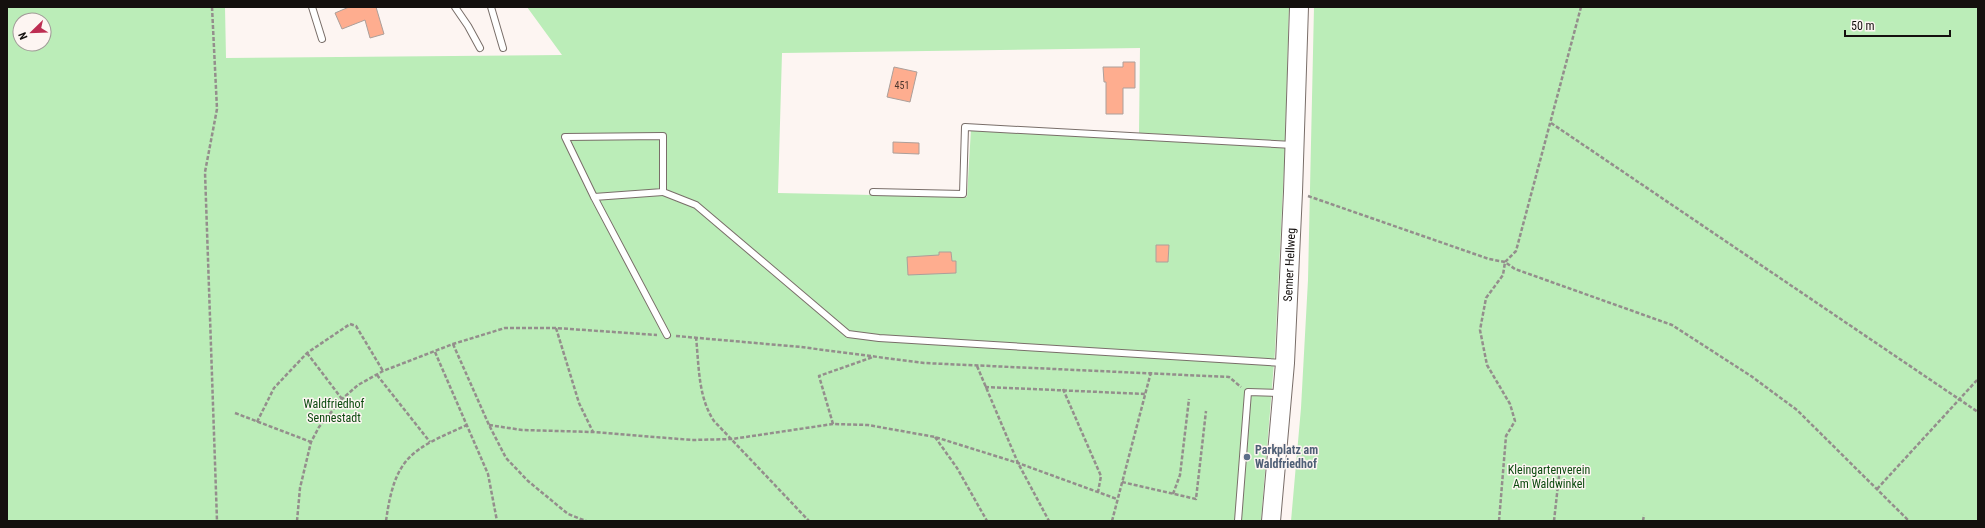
<svg xmlns="http://www.w3.org/2000/svg" width="1985" height="528" viewBox="0 0 1985 528" font-family="'Roboto Condensed',sans-serif">
	<style>
		.green { fill: #bbedb8; fill-rule: evenodd }
		.building { fill: #fead8f; stroke: #ac9f9a }
		.lines { fill: none; stroke-linecap: round; stroke-linejoin: round }
		.lane-casing { stroke: #796e69; stroke-width: 8 }
		.secondary-casing { stroke: #796e69; stroke-width: 20 }
		.path { stroke: #948e8c; stroke-width: 2.5; stroke-dasharray: 4 2; stroke-linecap: butt }
		.lane { stroke: #fff; stroke-width: 6 }
		.secondary { stroke: #fff; stroke-width: 18 }
		.service-dot { fill: #5c6f8a; stroke: #fdf5f2; stroke-width: 1.5 }
		.labels { text-anchor: middle; dominant-baseline: central; stroke-width: 3; stroke-linejoin: round; paint-order: stroke }
		.number-label { font-size: 10px; fill: #4e372e }
		.street-label { font-size: 12px; fill: #14100e; stroke: #fdf5f2 }
		.park-label { font-size: 12px; fill: #0c4a0f; stroke: #fdf5f2 }
		.service-label { font-size: 12px; font-weight: bold; fill: #4e5e75; stroke: #fdf5f2; text-anchor: start }
	</style>
	<rect width="100%" height="100%" fill="#fdf5f2"/>
	<g class="green">
		<path d="M7 7H225L226 58 562 55 527 7H1289L1285 141 1139 133 1140 48 782 53 778 193 967 197 971 129 1285 148 1275 351 1261 521H7ZM20 20H44V44H20Z"/>
		<polygon points="1314,7 1978,7 1978,521 1291,521 1301,408 1308,280"/>
	</g>
	<g class="building">
		<polygon points="349,7 376,7 384,34 370,38 365,20 342,29 335,13"/>
		<polygon points="1123,62 1135,62 1135,88 1123,88 1123,114 1106,114 1106,82 1104,82 1103,67 1123,67"/>
		<polygon points="894,67 917,72 910,102 887,97"/>
		<polygon points="893,142 919,143 919,154 893,153"/>
		<polygon points="1156,245 1169,245 1168,262 1156,262"/>
		<polygon points="939,252 951,252 952,261 956,261 956,273 908,275 907,257 939,255"/>
	</g>
	<g class="lines">
		<defs>
			<g id="lane">
				<polyline points="312,7 322,39"/>
				<polyline points="455,7 468,26 480,48"/>
				<polyline points="491,7 503,48"/>
				<polyline points="663,192 696,205 848,334 879,338 1284,363"/>
				<polyline points="873,192 963,194 965,127 1293,145"/>
				<polyline points="594,197 663,192 663,136 565,137 594,197 667,335"/>
				<polyline points="1238,521 1248,392 1281,393"/>
			</g>
			<g id="secondary">
				<path id="s1" d="M1271 521 1285 363 1293 192 1299 7"/>
			</g>
		</defs>
		<use href="#lane" class="lane-casing"/>
		<use href="#secondary" class="secondary-casing"/>
		<g class="path">
			<polyline points="212,7 217,109 205,172 217,521"/>
			<polyline points="1551,123 1978,412"/>
			<polyline points="1308,196 1489,259 1505,262 1515,269 1672,325 1751,376 1797,410 1909,521"/>
			<polyline points="556,328 579,403 593,432"/>
			<polyline points="676,336 801,347 924,363 1229,377 1241,387"/>
			<path d="M696 337C699 366 698 397 714 421L809 521"/>
			<polyline points="453,344 489,425 506,458 528,481 568,514 586,521"/>
			<polyline points="435,352 488,474 497,521"/>
			<polyline points="307,353 342,399"/>
			<polyline points="977,366 1018,463 1049,521"/>
			<polyline points="377,375 430,442"/>
			<polyline points="985,387 1146,394"/>
			<polyline points="1063,389 1101,476 1098,492"/>
			<polyline points="235,413 311,442"/>
			<polyline points="257,422 274,388 307,353 350,324 356,326 383,371"/>
			<polyline points="833,424 819,376 873,357"/>
			<polyline points="489,425 522,430 593,432 692,440 732,439 833,424 868,425 935,437 1018,463 1117,499"/>
			<polyline points="935,437 957,468 987,521"/>
			<polyline points="1122,482 1196,499 1206,411"/>
			<polyline points="1877,489 1978,379"/>
			<polyline points="1173,494 1180,475 1189,399"/>
			<polyline points="297,521 300,488 311,442 319,427 342,399 358,385 383,371 453,344 505,328 556,328 657,335"/>
			<path d="M386 521C395 456 411 450 467 425"/>
			<polyline points="1112,521 1151,372"/>
			<polyline points="1499,521 1506,436 1515,421 1510,404 1487,365 1480,330 1486,298 1503,275 1505,262 1516,251 1581,7"/>
			<polyline points="1554,521 1560,467"/>
			<polyline points="1643,521 1644,515"/>
		</g>
		<use href="#lane" class="lane"/>
		<use href="#secondary" class="secondary"/>
	</g>
	<circle class="service-dot" cx="1247" cy="457" r="4"/>
	<g class="labels">
		<g class="number-label">
			<text x="902" y="85">451</text>
		</g>
		<g class="street-label">
			<text stroke="none"><textPath href="#s1" startOffset="257">Senner Hellweg</textPath></text>
		</g>
		<g class="park-label">
			<text x="334" y="404">Waldfriedhof<tspan x="334" dy="14">Sennestadt</tspan></text>
			<text x="1549" y="470">Kleingartenverein<tspan x="1549" dy="14">Am Waldwinkel</tspan></text>
		</g>
		<g class="service-label">
			<text x="1255" y="450">Parkplatz am<tspan x="1255" dy="14">Waldfriedhof</tspan></text>
		</g>
	</g>
	<rect width="1985" height="528" fill="none" stroke="#14100e" stroke-width="16"/>
	<g transform="translate(32 32) rotate(247)"><circle r="19" fill="#fdf5f2" stroke="#a09997"/>
	<path d="M0-3L7 15L0 10L-7 15Z" fill="#bd2d52"/>
	<text y="-6" font-size="11" font-weight="bold" text-anchor="middle" fill="#14100e">N</text>
	</g>
	<path d="M1845 30v6h105v-6" fill="none" stroke="#14100e" stroke-width="2"/>
	<text x="1851" y="30" font-size="12" fill="#14100e" stroke="#fdf5f2" stroke-width="3" paint-order="stroke">50 m</text>
</svg>
